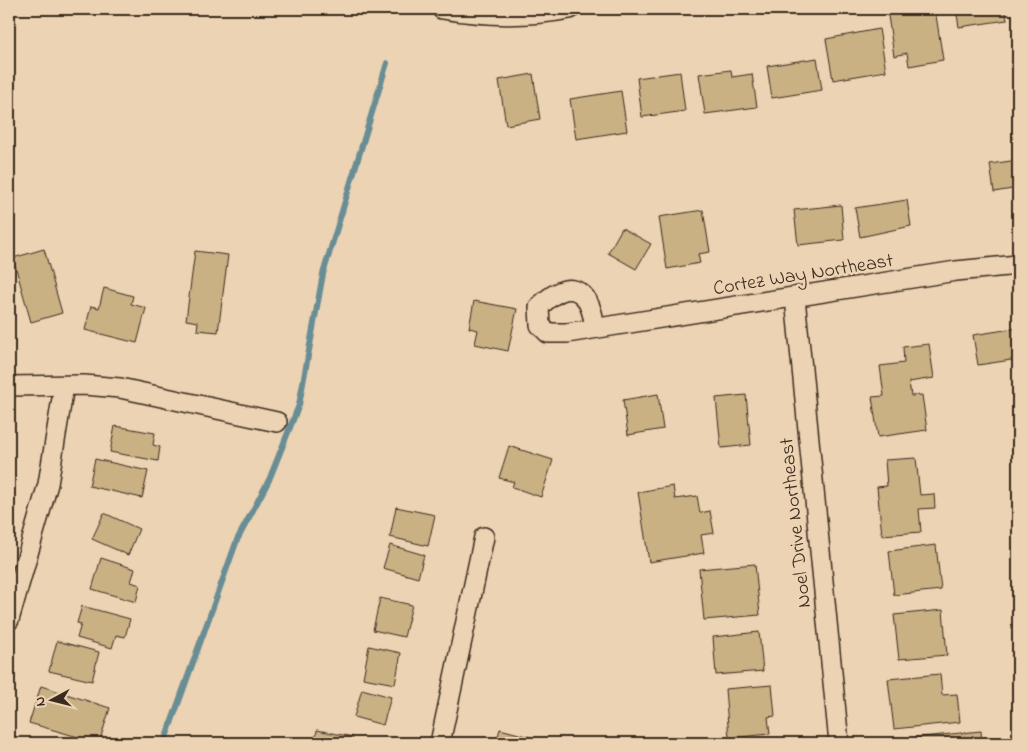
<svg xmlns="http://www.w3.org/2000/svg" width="1027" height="752" viewBox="0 0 1027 752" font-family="'Indie Flower',sans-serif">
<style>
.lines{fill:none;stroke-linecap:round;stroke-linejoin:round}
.stream{stroke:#678d95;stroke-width:6}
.building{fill:#c9b184;stroke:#3b2a1e}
.street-casing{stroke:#3b2a1e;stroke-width:22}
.street{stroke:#ebd3b3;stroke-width:19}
.labels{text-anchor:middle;stroke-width:5;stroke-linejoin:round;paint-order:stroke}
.street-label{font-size:20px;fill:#3b2a1e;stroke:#ebd3b3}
</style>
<rect width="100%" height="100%" fill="#ebd3b3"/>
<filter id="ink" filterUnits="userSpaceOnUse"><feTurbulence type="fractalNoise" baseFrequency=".02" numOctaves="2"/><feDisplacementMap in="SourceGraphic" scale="10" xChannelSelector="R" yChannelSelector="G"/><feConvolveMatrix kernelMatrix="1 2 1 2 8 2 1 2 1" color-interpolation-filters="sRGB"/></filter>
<g filter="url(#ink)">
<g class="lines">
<polyline class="stream" points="164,743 237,540 269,480 299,405 323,274 387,63"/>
</g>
<g class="building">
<polygon points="887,9 935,9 943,60 909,66 907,53 894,56"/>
<polygon points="956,9 1005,9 1007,20 959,27"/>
<polygon points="879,29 886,71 833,80 826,39"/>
<polygon points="817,58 822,90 772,98 767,66"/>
<polygon points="731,70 732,77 752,74 757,107 705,114 699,74"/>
<polygon points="680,72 685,111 642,117 637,78"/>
<polygon points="533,74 540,119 506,125 499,80"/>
<polygon points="621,91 627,131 576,139 570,99"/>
<polygon points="1018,160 1018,188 994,192 990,164"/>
<polygon points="907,200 911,226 860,237 855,208"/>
<polygon points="841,205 844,240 798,245 794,210"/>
<polygon points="703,210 710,252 698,254 700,263 667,269 659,217"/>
<polygon points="622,228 651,244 636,269 608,253"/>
<polygon points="44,249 62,313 31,322 13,258"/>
<polygon points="195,251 228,255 218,332 197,330 198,322 186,320"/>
<polygon points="104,288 133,296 131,304 146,308 137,343 85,330 91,306 99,308"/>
<polygon points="474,301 517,309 508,351 475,344 478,330 469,328"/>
<polygon points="1018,328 1018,359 978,365 973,335"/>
<polygon points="929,344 934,378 909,382 911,396 922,395 927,430 878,437 872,397 884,396 880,366 904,363 903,347"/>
<polygon points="658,394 663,429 628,435 623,400"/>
<polygon points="746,395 751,445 721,448 716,398"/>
<polygon points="115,426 155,433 153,445 160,447 158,461 110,452"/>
<polygon points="509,446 553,460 541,497 512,487 514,482 499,478"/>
<polygon points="916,458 920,495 934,494 935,508 919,509 921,532 882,535 877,487 887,486 885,460"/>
<polygon points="95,459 148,471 142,498 89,486"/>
<polygon points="673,486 675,499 697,496 700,513 710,511 714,533 701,535 704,553 649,562 638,492"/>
<polygon points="396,507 435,515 428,546 390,537"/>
<polygon points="104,513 139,529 128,555 92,539"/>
<polygon points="390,545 424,555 418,578 383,568"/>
<polygon points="936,545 941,590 894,595 889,551"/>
<polygon points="101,558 135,569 131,582 140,585 136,602 92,589"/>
<polygon points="755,564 760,615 704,620 699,569"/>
<polygon points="380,598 412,605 404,637 373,630"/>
<polygon points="82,606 130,619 125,637 116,635 112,648 77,638 81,624 77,623"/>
<polygon points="943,610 947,655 899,659 894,615"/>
<polygon points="759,632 763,671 716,675 713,637"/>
<polygon points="57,641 99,652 92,681 49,671"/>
<polygon points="369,646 401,653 395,684 363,678"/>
<polygon points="940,674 942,695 957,694 960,722 894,729 888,679"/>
<polygon points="772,685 775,716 768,717 770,734 729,738 725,689"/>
<polygon points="41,686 110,708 99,743 29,723"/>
<polygon points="362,689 391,697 383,725 354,717"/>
<polygon points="500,729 534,738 532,743 496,743"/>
<polygon points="317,730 353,737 351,743 315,743"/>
<polygon points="981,731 982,743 912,743 912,738"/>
</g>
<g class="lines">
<defs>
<g id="street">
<path d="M442,9C484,16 528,17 570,9"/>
<polyline points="795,298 839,743"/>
<path d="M595,328C590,287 569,277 539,307L540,325L548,333H567L956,271L1018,265"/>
<polyline points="9,386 84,385 120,388 277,422"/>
<polyline points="9,620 48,484 64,386"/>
<polyline points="440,743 484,537"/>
</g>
</defs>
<use href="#street" class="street-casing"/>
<use href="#street" class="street"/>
</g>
</g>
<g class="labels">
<g class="street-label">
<text transform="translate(803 273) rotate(-9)" y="7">Cortez Way Northeast</text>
<text transform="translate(794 523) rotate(-96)" y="7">Noel Drive Northeast</text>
</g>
</g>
<rect width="1027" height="752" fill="none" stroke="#ebd3b3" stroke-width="30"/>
<rect x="15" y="15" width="997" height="722" fill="none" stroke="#3b2a1e" stroke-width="2" filter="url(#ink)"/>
<g transform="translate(52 700) rotate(263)" stroke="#ebd3b3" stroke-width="4" paint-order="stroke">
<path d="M0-4L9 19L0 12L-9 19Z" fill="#3b2a1e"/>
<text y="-8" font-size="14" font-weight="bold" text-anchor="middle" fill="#3b2a1e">N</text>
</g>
</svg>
